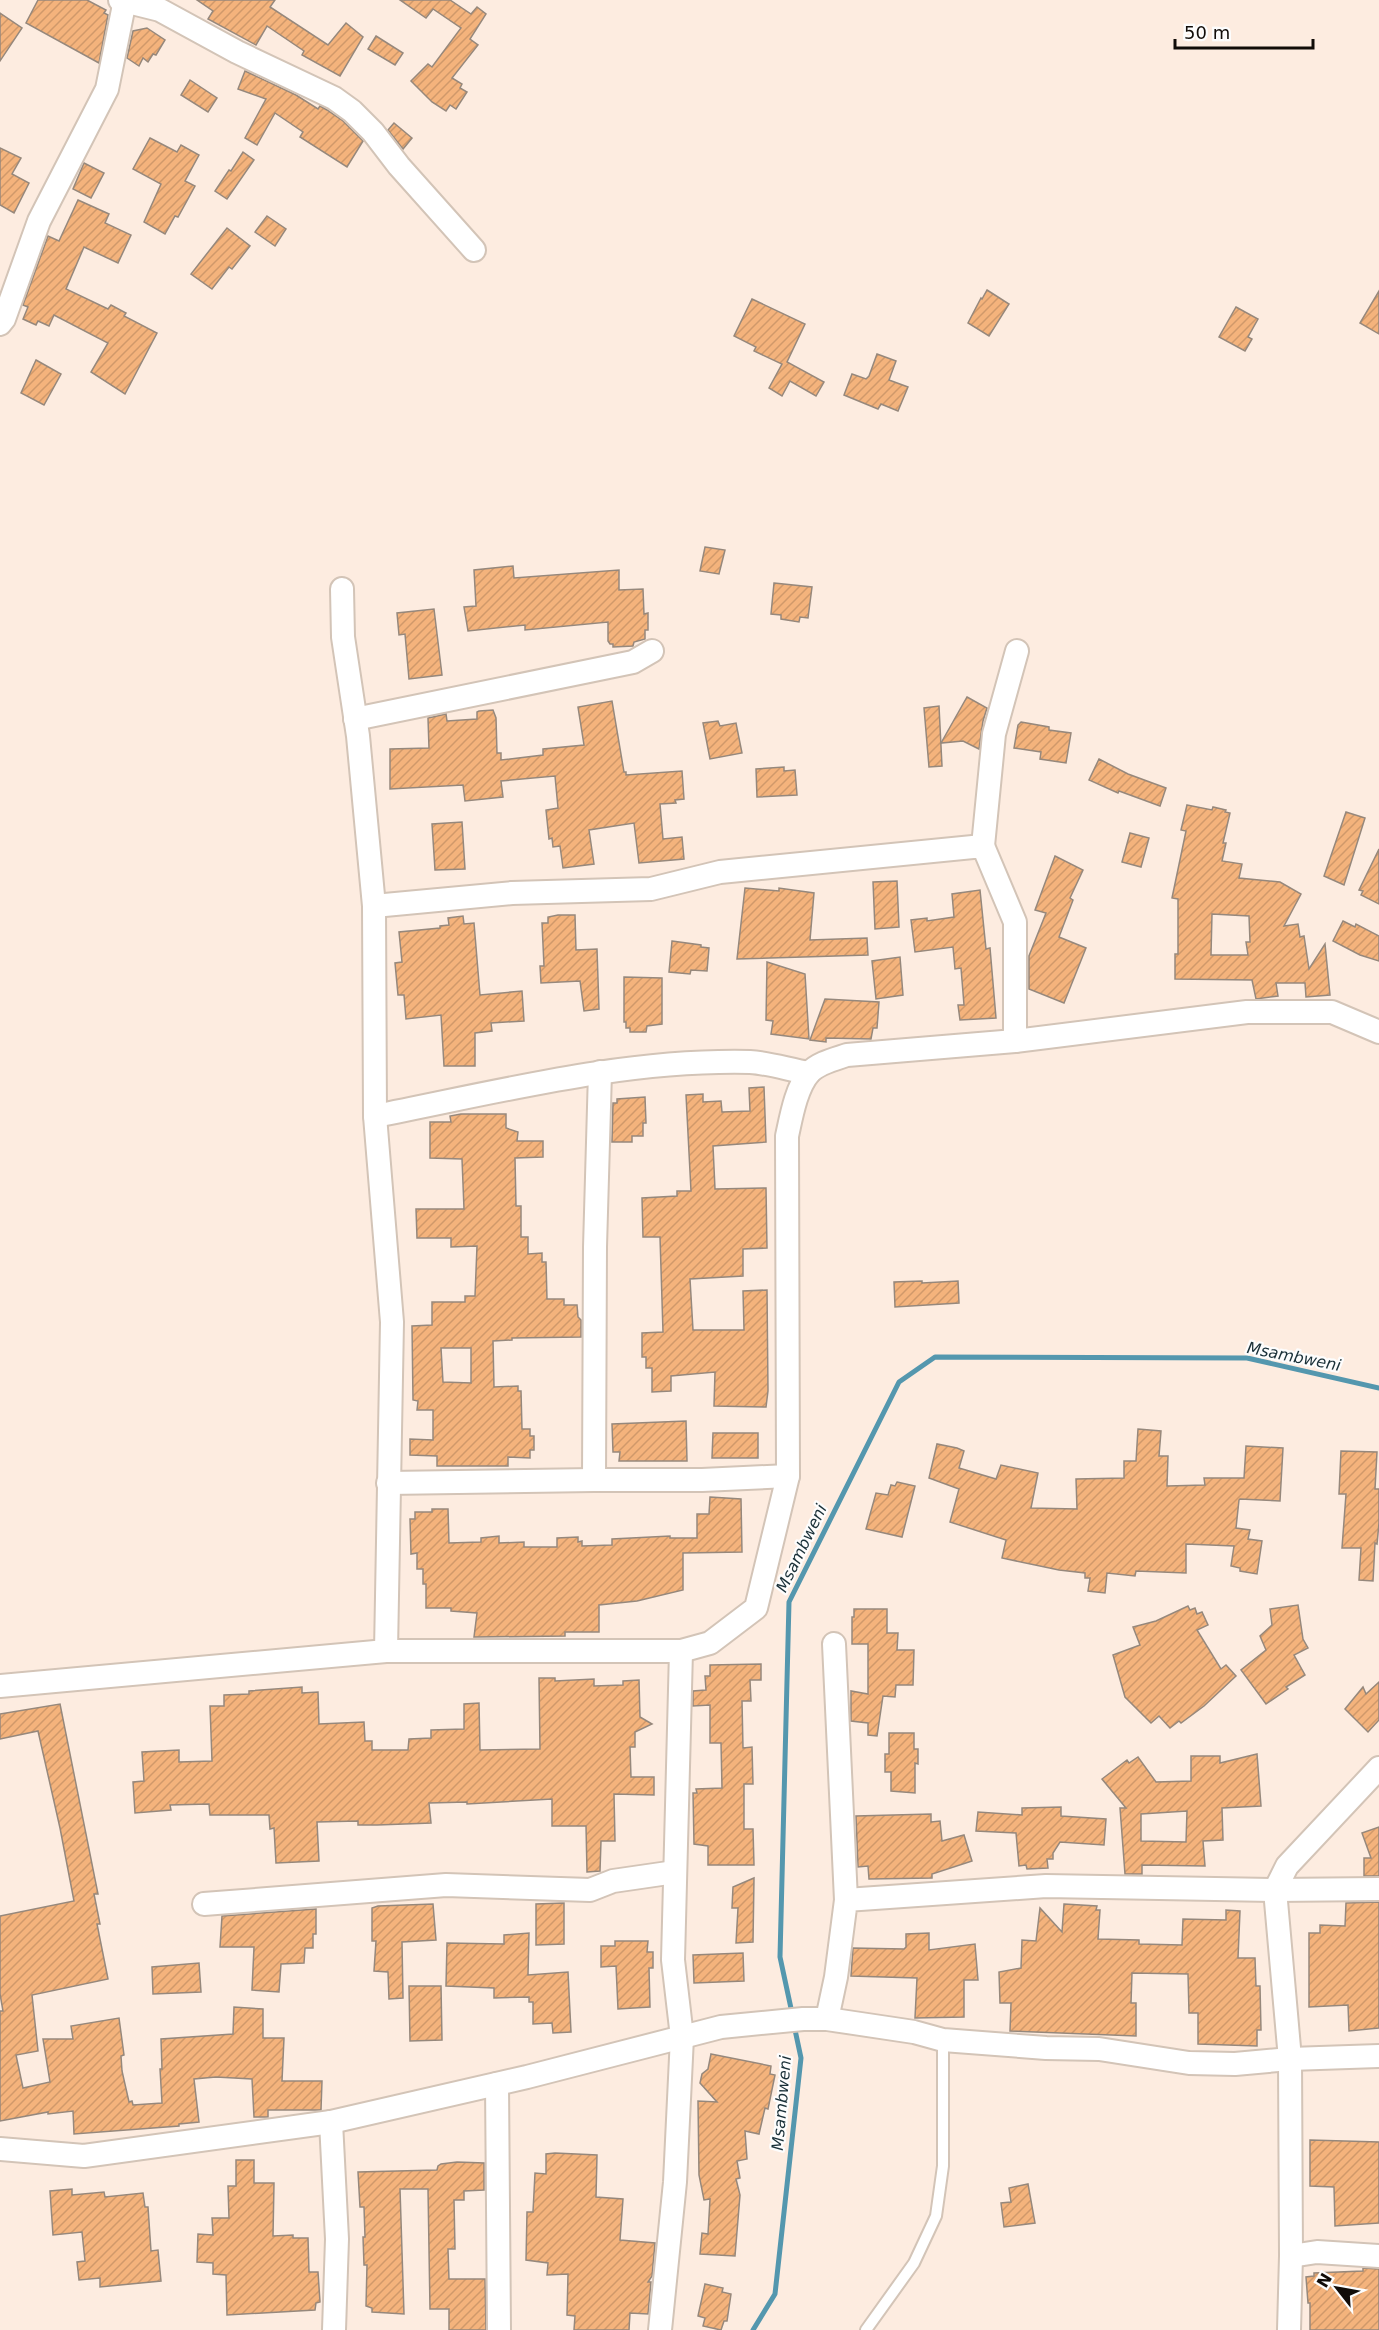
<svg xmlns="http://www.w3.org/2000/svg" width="1379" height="2330" viewBox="0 0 1379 2330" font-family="'DejaVu Sans',sans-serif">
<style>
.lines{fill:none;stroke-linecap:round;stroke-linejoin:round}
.stream{stroke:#5497ae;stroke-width:5}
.building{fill:url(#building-hatch);stroke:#96887c;stroke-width:1.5;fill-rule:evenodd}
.service-casing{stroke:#d3c4b7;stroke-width:14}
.minor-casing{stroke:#d3c4b7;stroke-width:26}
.service{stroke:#fff;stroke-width:10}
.minor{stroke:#fff;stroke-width:22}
.labels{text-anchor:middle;stroke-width:4.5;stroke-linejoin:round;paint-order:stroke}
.water-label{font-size:16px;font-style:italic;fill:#1a3038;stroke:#fdfdfd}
</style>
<defs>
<pattern id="building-hatch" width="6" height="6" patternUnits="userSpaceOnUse" patternTransform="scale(1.5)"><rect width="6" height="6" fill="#f4b37c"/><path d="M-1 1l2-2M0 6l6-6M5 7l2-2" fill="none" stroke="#d0996a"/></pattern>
</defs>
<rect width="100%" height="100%" fill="#fdece0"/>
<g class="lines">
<g class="stream">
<polyline points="792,2013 780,1957 789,1602 899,1382 935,1357 1247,1358 1379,1388"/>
<polyline points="753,2330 775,2294 801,2058 794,2025"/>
</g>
</g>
<g class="building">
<polygon points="38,0 87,0 106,10 104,13 108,15 99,63 26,23"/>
<polygon points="197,0 275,0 270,7 328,45 346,23 363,37 340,76 302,55 304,51 267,26 256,45 208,19 213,11"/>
<polygon points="400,0 450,0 471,14 477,7 486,14 470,39 478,45 452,78 462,84 460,88 467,92 456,109 450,105 446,111 432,102 411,81 428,64 432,67 461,28 433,9 426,18"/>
<polygon points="0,13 22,28 0,61"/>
<polygon points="147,28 165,40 156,55 153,54 148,62 143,58 139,66 127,58 133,31"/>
<polygon points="376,36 403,53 395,65 368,49"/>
<polygon points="245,71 296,95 318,109 320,106 327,110 343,121 363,141 347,167 300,137 303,132 275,113 257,145 245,138 266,99 238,89"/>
<polygon points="190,80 217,98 208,112 181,95"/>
<polygon points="394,123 412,138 403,149 388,130"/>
<polygon points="150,138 177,152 181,145 199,155 185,181 195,186 178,217 175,216 165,234 144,222 161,184 133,169"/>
<polygon points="0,148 21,158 12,174 29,183 14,213 0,205"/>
<polygon points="243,152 254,160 227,199 215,191 229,170 231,171"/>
<polygon points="84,163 104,173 91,198 73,189"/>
<polygon points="78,200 109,214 105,223 131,235 118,263 84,247 66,289 108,309 111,305 126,313 124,316 157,333 125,394 91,372 108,343 54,315 49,326 38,321 36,325 23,319 28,307 23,305 48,236 59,241"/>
<polygon points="267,216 286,229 275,246 255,232"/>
<polygon points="227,228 250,246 232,269 229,267 212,289 191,274"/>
<polygon points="987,290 1009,304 989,336 968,323 981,298 982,299"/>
<polygon points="1379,291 1379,334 1360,323"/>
<polygon points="752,299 805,324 787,362 824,382 816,396 790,381 782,396 769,388 782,364 754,351 756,347 734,336"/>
<polygon points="1236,307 1258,319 1248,337 1252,339 1245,351 1219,337"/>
<polygon points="877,354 896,361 889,380 908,387 898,411 881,404 878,409 844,395 852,374 866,379 869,376"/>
<polygon points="36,360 61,374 44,405 21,393"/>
<polygon points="705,547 725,550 719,574 700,571"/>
<polygon points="513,566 514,578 619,570 619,590 643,589 644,614 648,613 648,630 645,630 645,639 634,642 633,646 613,647 613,644 610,644 608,641 608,622 525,630 525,625 468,631 464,607 476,606 474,570"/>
<polygon points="774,583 812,587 808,618 800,617 799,622 781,619 781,615 771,614"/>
<polygon points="434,609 442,675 409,679 405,634 399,635 397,613"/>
<polygon points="967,697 987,708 983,721 979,749 963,741 941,743"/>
<polygon points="612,701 624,772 626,772 626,775 682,771 684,799 675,800 676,803 660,804 663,839 682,837 684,859 639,863 634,823 589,830 594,864 563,868 560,846 553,847 552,838 549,839 546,810 558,808 555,776 501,781 503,797 465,801 463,785 390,789 390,749 429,748 428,718 446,714 447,721 477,719 477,712 479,711 493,710 496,718 497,753 501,753 501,760 543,755 543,749 584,745 578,707"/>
<polygon points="939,706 942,766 929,767 924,708"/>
<polygon points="718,721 720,726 736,723 742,753 710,759 703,723"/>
<polygon points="1021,722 1049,727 1049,730 1071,733 1066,763 1040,759 1041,752 1014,748 1018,725"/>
<polygon points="1099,759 1128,774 1166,788 1160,806 1119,791 1118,793 1089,780"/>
<polygon points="784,767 784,771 795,770 797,795 757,797 756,769"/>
<path d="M1187,805L1212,810L1213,807L1226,810L1225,812L1230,813L1223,843H1226L1222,861L1242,864L1239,878L1280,882L1301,894L1284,926L1298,924L1300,937L1304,936L1309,969L1325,944L1330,995L1306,997L1305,983H1276L1278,996L1256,999L1252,980L1175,979V954H1178V899L1172,898L1186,831L1181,830ZM1212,914L1249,916L1250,942H1246L1248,955H1211Z"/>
<polygon points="1346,812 1365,818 1344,885 1324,876"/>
<polygon points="462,822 465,869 435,870 432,824"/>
<polygon points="1130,833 1149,838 1141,867 1122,862"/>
<polygon points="1379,849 1379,904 1361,895 1363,891 1359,890"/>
<polygon points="1055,856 1083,870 1070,898 1073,900 1059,937 1086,948 1064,1003 1029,989 1029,956 1046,913 1035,910"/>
<polygon points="897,881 899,927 875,929 873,882"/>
<polygon points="745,888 779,891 779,888 814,893 810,940 867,938 868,955 737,959"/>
<polygon points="980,890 986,949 990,948 996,1018 960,1020 958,1005 964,1005 961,968 955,969 953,947 915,952 911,920 927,918 927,921 954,917 952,894"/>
<polygon points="558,915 575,915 576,950 597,949 599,1009 584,1011 580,981 541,983 540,966 544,966 542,923 548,923 548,917"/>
<polygon points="463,916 464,924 474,923 480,995 522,991 524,1021 491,1023 492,1031 475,1033 475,1066 444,1066 441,1015 406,1019 404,995 398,995 395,963 402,962 399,932 440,928 440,926 449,925 448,918"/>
<polygon points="1343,921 1355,927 1356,924 1379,936 1379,961 1360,955 1333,941"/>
<polygon points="672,941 701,945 701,947 709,948 707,971 691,970 690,974 669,972"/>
<polygon points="900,957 903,995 876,999 872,961"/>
<polygon points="767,962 805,974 809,1039 771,1034 773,1021 766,1020"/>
<polygon points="624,977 662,978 662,1024 647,1026 646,1032 630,1032 630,1028 626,1028 626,1022 624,1022"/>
<polygon points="825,999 879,1002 877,1028 873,1028 871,1039 826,1038 826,1042 810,1040"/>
<polygon points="764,1087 766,1142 713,1146 715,1189 766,1188 767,1248 743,1249 743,1276 690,1279 693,1330 744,1330 743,1291 767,1290 768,1391 766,1407 714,1406 715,1372 671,1376 671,1391 652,1392 652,1368 646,1368 646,1357 642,1357 642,1333 663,1332 660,1237 643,1237 642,1198 677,1196 677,1191 691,1191 686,1095 703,1094 703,1102 721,1101 722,1112 750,1111 749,1088"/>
<polygon points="645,1097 646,1123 643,1123 643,1136 632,1136 632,1142 612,1142 613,1103 617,1103 617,1099"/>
<path d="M461,1114H506V1128L518,1132L517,1141H543V1157L515,1158L516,1206H521V1237H528V1254L542,1253V1262H546L547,1299H564V1305H577L578,1317L581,1320V1337L512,1338V1340L493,1341L494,1387L518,1386V1391H521L522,1429H530V1436H534V1450H530V1458L508,1457V1466H437V1456L410,1455V1439L433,1440V1410H417L418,1401L413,1400L412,1326L432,1325V1302H465V1296H475L477,1246L451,1247V1238H417L416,1209H464L462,1159L430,1158V1122H451L450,1116ZM441,1348H471V1383L443,1382Z"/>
<polygon points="922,1281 922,1283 958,1281 959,1303 895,1307 894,1282"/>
<polygon points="686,1421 687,1461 619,1461 620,1452 613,1452 612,1424"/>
<polygon points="1138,1429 1161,1431 1159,1456 1168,1456 1167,1486 1205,1485 1204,1478 1244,1478 1246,1446 1283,1448 1280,1501 1240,1499 1239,1500 1236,1528 1250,1530 1248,1539 1262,1541 1257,1574 1240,1571 1240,1568 1231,1566 1234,1546 1186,1544 1186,1573 1136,1571 1135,1576 1107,1573 1105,1593 1088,1591 1090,1578 1085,1578 1085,1573 1059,1570 1002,1558 1006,1540 950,1522 959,1489 929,1478 937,1444 957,1448 964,1451 959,1468 996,1479 1001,1465 1038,1473 1031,1508 1077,1509 1076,1479 1124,1478 1124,1461 1136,1461"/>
<polygon points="713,1433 758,1433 758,1458 712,1458"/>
<polygon points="1341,1451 1377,1452 1375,1489 1379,1489 1379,1523 1377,1544 1375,1543 1373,1581 1359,1580 1361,1548 1342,1548 1346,1494 1339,1494"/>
<polygon points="897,1482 915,1486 902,1537 866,1529 876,1493 888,1495 891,1485 895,1486"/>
<polygon points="710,1497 741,1499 742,1552 683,1553 683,1590 637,1601 599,1605 599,1632 565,1632 565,1636 474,1637 477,1613 451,1611 451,1608 426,1608 426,1584 423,1584 423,1569 417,1569 417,1553 411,1554 410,1519 415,1519 415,1512 432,1512 432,1509 448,1509 449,1543 481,1542 481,1538 499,1536 499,1543 524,1542 524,1547 557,1547 557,1538 578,1537 578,1542 582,1541 582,1546 612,1545 612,1539 670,1536 670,1538 697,1538 697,1514 709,1514"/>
<polygon points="1298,1605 1303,1639 1308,1648 1294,1655 1305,1675 1286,1687 1288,1689 1266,1704 1241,1670 1266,1650 1260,1636 1272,1625 1270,1609"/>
<polygon points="1188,1606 1190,1610 1195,1608 1197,1614 1202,1612 1208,1625 1197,1630 1221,1669 1226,1665 1236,1676 1204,1706 1181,1723 1179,1721 1170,1728 1159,1716 1151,1723 1125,1697 1113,1655 1140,1645 1133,1627 1156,1621"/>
<polygon points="854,1609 887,1609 887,1633 898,1633 897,1650 914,1650 913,1685 896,1685 895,1697 883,1696 877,1736 868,1735 868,1723 851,1721 851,1691 868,1694 868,1644 852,1644 852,1617 854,1617"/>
<polygon points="761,1664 761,1680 750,1680 751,1701 742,1701 743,1748 752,1747 753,1784 744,1784 744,1829 753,1829 754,1865 708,1865 708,1846 694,1844 693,1793 697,1793 696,1789 722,1788 721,1743 710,1743 710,1705 693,1706 693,1691 706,1690 705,1676 710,1676 710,1665"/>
<polygon points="539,1678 555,1678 555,1681 594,1679 594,1686 623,1685 623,1681 639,1680 640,1717 652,1724 635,1732 635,1747 630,1747 631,1777 654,1777 654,1795 614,1794 615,1841 601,1841 600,1871 587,1872 586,1826 552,1826 552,1799 467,1804 467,1802 429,1803 431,1823 377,1825 358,1825 358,1821 317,1822 319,1861 276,1863 274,1828 270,1829 269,1815 210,1815 209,1804 170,1805 171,1810 135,1813 133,1782 144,1781 142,1752 179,1750 179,1762 212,1761 210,1706 224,1706 224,1695 249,1694 249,1691 302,1687 302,1693 318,1692 319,1724 364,1722 365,1741 372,1741 372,1750 408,1750 409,1739 431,1738 431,1730 464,1729 464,1704 479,1703 480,1750 540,1749"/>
<polygon points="1379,1682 1379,1720 1368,1732 1345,1709 1363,1687 1366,1694"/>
<polygon points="60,1704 98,1894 94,1894 100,1924 97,1924 108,1979 32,1995 38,2051 16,2055 23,2088 50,2082 43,2039 73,2039 71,2026 119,2018 124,2055 121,2056 122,2071 129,2102 132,2101 133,2105 162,2103 160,2069 162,2069 161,2039 233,2034 234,2007 263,2009 263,2038 284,2038 282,2081 322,2081 321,2110 268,2110 268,2117 254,2117 252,2079 216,2077 194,2079 199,2122 179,2124 179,2126 74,2134 73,2111 48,2114 48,2112 0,2121 0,2011 3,2011 0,1994 0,1916 74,1901 60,1828 38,1731 0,1739 0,1714"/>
<polygon points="889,1733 914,1733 914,1749 918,1749 918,1764 915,1763 915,1793 891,1791 891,1772 885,1772 885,1754 889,1754"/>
<path d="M1257,1754L1261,1806L1222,1808L1223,1840L1203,1841L1205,1866L1142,1865V1874H1125L1120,1808H1126L1102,1779L1127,1760L1129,1763L1138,1757L1156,1782L1191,1781V1756H1220V1763ZM1187,1811L1186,1842L1141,1841V1814Z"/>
<polygon points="1061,1807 1061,1816 1106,1819 1104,1845 1060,1842 1053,1853 1053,1859 1047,1859 1048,1868 1027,1869 1026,1865 1019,1866 1016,1833 976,1831 978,1812 1022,1815 1022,1808"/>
<polygon points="931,1814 931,1822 940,1821 942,1841 964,1835 972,1861 932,1874 932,1878 869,1879 868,1866 858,1867 856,1816"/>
<polygon points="1379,1827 1379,1876 1364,1876 1364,1858 1371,1858 1362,1833"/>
<polygon points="754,1878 753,1942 736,1943 738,1908 732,1908 733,1887"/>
<polygon points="1379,1902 1379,2028 1349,2031 1348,2005 1309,2007 1309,1933 1320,1933 1320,1925 1345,1926 1346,1903"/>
<polygon points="564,1903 564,1944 536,1945 536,1904"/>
<polygon points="433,1904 436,1940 402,1942 403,1998 389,1999 388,1972 374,1971 376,1941 372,1941 372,1908 378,1906"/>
<polygon points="1064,1904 1097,1906 1096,1910 1100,1910 1098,1939 1139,1940 1139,1944 1182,1945 1183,1919 1226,1920 1226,1910 1240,1911 1238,1958 1255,1958 1256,1986 1260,1986 1261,2030 1257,2030 1257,2046 1198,2044 1198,2013 1189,2013 1188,1974 1132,1973 1131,2003 1136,2003 1136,2036 1010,2031 1011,2003 1000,2003 999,1972 1021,1968 1022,1940 1036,1941 1040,1908 1062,1932"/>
<polygon points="316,1909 316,1934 313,1934 313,1948 305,1948 304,1963 281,1964 279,1992 252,1990 254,1947 220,1947 222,1916"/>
<polygon points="529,1933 528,1975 568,1972 571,2032 553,2033 552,2023 533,2024 533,2002 529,2002 529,1997 494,1998 494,1988 446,1986 447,1943 504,1944 504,1935"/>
<polygon points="929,1933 929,1950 975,1944 978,1980 964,1980 964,2017 915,2018 917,1978 851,1976 853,1948 904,1949 906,1947 906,1934"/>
<polygon points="615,1941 648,1941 647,1952 653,1952 653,1968 649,1968 650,2007 618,2009 616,1966 601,1967 601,1946 615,1946"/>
<polygon points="743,1953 744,1981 694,1983 693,1955"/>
<polygon points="199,1963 201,1992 153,1994 152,1967"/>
<polygon points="409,1986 441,1986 442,2040 410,2041"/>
<polygon points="711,2054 771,2066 770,2074 775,2075 768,2109 765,2108 759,2134 745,2131 747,2159 737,2161 740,2178 736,2179 740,2195 735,2256 700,2254 702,2233 708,2234 710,2199 704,2200 699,2175 698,2101 717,2102 700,2083 702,2074 708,2069"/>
<polygon points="1310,2140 1379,2142 1379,2223 1335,2226 1334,2187 1310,2186"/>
<polygon points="555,2153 597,2155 596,2197 623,2199 620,2240 655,2243 652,2276 648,2282 651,2282 648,2314 630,2313 629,2330 574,2330 575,2316 567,2315 568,2274 547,2275 548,2263 526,2260 527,2212 533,2212 535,2173 546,2174 546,2154"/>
<polygon points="236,2160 254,2160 254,2183 274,2183 273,2236 293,2235 293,2238 308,2238 309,2272 318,2272 320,2302 316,2303 315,2310 227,2315 226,2275 213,2274 213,2263 197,2262 198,2234 213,2235 212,2218 229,2218 228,2186 236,2186"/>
<polygon points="457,2162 484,2163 484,2190 464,2191 464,2200 454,2200 455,2249 448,2249 449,2279 485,2279 486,2330 449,2330 449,2309 430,2309 428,2189 400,2189 404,2314 372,2312 372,2308 366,2306 367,2265 364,2265 363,2237 365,2237 364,2207 360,2207 358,2172 437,2170 438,2166 441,2164"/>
<polygon points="1028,2184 1035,2223 1004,2227 1001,2203 1011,2202 1009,2188"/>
<polygon points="72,2189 72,2195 104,2192 105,2197 143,2193 145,2207 148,2207 151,2251 158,2250 161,2281 100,2287 100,2278 79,2280 77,2262 85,2261 82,2232 53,2235 50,2191"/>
<polygon points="1363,2268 1379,2269 1379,2330 1310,2330 1310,2303 1308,2303 1306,2277 1314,2276 1314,2273 1363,2271"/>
<polygon points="705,2284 723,2288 722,2292 731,2294 727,2321 724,2321 721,2330 703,2326 705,2318 698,2316"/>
</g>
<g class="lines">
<defs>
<polyline id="service" points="866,2330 914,2263 936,2216 943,2166 943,2040"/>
<g id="minor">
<polyline points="120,0 160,10 237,52 334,98 352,111 373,132 399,166 474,250"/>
<polyline points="0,324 4,319 39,221 107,89 125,0"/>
<polyline points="342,589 343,637 358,736 374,906 375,1116 392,1322 386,1651"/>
<polyline points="355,719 633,662 652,651"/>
<polyline points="983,846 994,734 1017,651"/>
<polyline points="374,906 512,893 651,889 720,872 983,846 1015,922 1015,1041"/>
<polyline points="600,1072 595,1247 594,1480 702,1480 788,1476"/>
<path d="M375,1116C498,1092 624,1059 750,1062C769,1063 790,1070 809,1073"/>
<polyline points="388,1483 594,1480"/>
<polyline points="834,1644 846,1900"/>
<path d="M0,1686L386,1651H681L710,1643L756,1608L788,1476L787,1136C791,1118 796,1088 809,1073C818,1063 835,1059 847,1055L1015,1041L1247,1012H1332L1379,1032"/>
<polyline points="204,1904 446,1885 590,1890 613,1881 675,1872"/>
<polyline points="827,2019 836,1977 846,1900 1046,1886 1275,1890 1379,1889"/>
<polyline points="497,2084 499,2330"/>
<polyline points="331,2122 337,2239 334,2330"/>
<polyline points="0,2149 84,2156 331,2122 527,2077 721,2027 803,2019 827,2019 914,2032 943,2040 1046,2048 1099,2049 1189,2063 1235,2064 1290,2059 1379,2056"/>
<polyline points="1291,2256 1317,2252 1379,2256"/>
<polyline points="660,2330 675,2182 682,2037 673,1960 681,1651"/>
<polyline points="1289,2330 1291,2256 1290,2059 1275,1890 1287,1866 1379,1768"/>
</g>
</defs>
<use href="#service" class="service-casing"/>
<use href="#minor" class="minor-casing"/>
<use href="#service" class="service"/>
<use href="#minor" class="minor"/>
</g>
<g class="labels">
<g class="water-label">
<text transform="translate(1294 1356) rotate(11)" y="6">Msambweni</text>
<text transform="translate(801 1548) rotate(-64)" y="6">Msambweni</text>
<text transform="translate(781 2103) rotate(-85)" y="6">Msambweni</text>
</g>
</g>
<g transform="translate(1337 2288) rotate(301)" stroke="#fdfdfd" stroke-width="4.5" paint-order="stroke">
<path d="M0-4.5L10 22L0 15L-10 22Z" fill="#110c08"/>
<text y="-9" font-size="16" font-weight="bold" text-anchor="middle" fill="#110c08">N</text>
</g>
<path d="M1175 39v9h138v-9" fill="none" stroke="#110c08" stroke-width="3"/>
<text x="1184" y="39" font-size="18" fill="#110c08" stroke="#fdfdfd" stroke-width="4.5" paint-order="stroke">50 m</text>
</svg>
